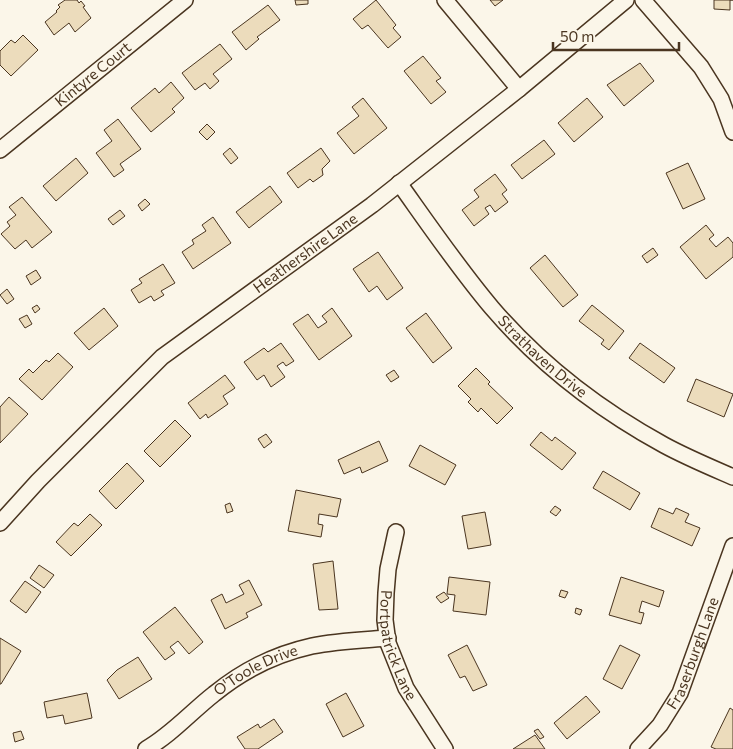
<svg xmlns="http://www.w3.org/2000/svg" width="733" height="749" viewBox="0 0 733 749" font-family="Commissioner,sans-serif">
<style>
.building{fill:#ecdcbc;stroke:#4a3520}
.lines{fill:none;stroke-linecap:round;stroke-linejoin:round}
.minor-casing{stroke:#4a3520;stroke-width:18}
.minor{stroke:#fbf6e9;stroke-width:15}
.labels{text-anchor:middle;stroke-width:4;stroke-linejoin:round;paint-order:stroke}
.street-label{font-size:15px;fill:#4a3520;stroke:#fbf6e9}
</style>
<rect width="100%" height="100%" fill="#fbf6e9"/>
<g class="building">
<polygon points="65,0 77,0 79,3 81,1 85,6 83,7 91,18 75,32 69,23 54,35 45,22 57,12 56,11 60,7 58,5"/>
<polygon points="295,0 308,0 308,4 296,5"/>
<polygon points="376,0 396,25 393,28 401,37 388,48 368,25 362,29 353,19"/>
<polygon points="490,0 503,0 495,6"/>
<polygon points="714,0 733,0 730,0 730,10 714,9"/>
<polygon points="268,5 280,20 257,37 259,39 246,50 232,32"/>
<polygon points="23,35 38,50 11,76 0,65 0,51 11,40 15,43"/>
<polygon points="220,44 232,59 213,74 219,81 210,89 205,83 195,90 182,73"/>
<polygon points="423,56 441,78 436,81 446,92 431,104 404,71"/>
<polygon points="640,63 654,81 624,106 607,85"/>
<polygon points="171,82 184,98 172,109 175,112 151,132 131,108 155,88 159,93"/>
<polygon points="363,98 387,128 354,154 337,133 359,116 352,107"/>
<polygon points="587,98 603,117 574,142 558,123"/>
<polygon points="118,119 141,149 120,164 124,170 114,177 96,153 112,141 104,130"/>
<polygon points="207,124 215,132 207,140 199,132"/>
<polygon points="544,140 555,154 522,179 511,165"/>
<polygon points="230,148 238,158 231,164 223,154"/>
<polygon points="321,148 330,161 322,169 323,175 313,182 310,179 298,188 287,173"/>
<polygon points="76,158 88,173 56,201 43,186"/>
<polygon points="688,163 705,199 683,209 666,173"/>
<polygon points="495,174 507,190 502,194 508,202 495,212 490,205 485,208 489,214 474,226 462,210 479,197 474,190"/>
<polygon points="270,186 282,202 249,228 236,212"/>
<polygon points="22,197 52,232 32,248 26,240 15,249 1,234 10,226 7,222 16,215 9,207"/>
<polygon points="145,199 150,204 142,211 138,205"/>
<polygon points="120,210 125,216 113,225 108,219"/>
<polygon points="213,217 231,243 193,269 182,252 194,244 192,240 206,231 202,225"/>
<polygon points="706,225 714,235 709,239 716,247 728,237 733,243 733,257 706,279 680,247"/>
<polygon points="653,248 658,255 647,263 642,256"/>
<polygon points="378,252 403,288 387,300 377,286 369,292 353,269"/>
<polygon points="545,255 578,295 563,307 530,268"/>
<polygon points="163,264 175,283 161,291 164,295 154,301 151,296 139,303 131,290 142,283 139,279"/>
<polygon points="36,270 41,278 31,285 26,276"/>
<polygon points="7,289 14,299 7,304 0,295"/>
<polygon points="37,305 40,309 35,313 32,308"/>
<polygon points="592,305 624,331 609,350 601,344 604,340 579,321"/>
<polygon points="104,308 118,326 89,350 74,333"/>
<polygon points="332,308 352,336 319,360 293,324 308,314 318,328 327,322 322,316"/>
<polygon points="426,313 452,348 433,363 406,328"/>
<polygon points="27,315 32,324 25,328 19,319"/>
<polygon points="281,343 294,361 286,366 283,362 277,366 285,377 271,387 264,375 257,380 244,362 264,348 268,352"/>
<polygon points="640,343 675,368 664,383 629,358"/>
<polygon points="58,353 73,367 42,400 19,379 29,369 33,373 46,360 49,362"/>
<polygon points="476,368 490,382 488,384 513,408 497,424 481,408 478,412 468,402 471,399 458,386"/>
<polygon points="394,370 399,377 391,382 386,375"/>
<polygon points="225,375 235,388 223,396 228,404 208,418 206,414 200,419 188,403"/>
<polygon points="696,379 733,394 724,417 687,401"/>
<polygon points="9,397 28,414 0,443 0,407"/>
<polygon points="175,420 191,436 160,467 144,451"/>
<polygon points="541,432 552,441 555,437 576,453 562,470 530,445"/>
<polygon points="266,434 272,442 264,448 258,439"/>
<polygon points="379,441 388,461 362,473 360,467 344,474 338,460"/>
<polygon points="420,445 456,465 445,485 409,466"/>
<polygon points="127,463 144,481 116,509 99,491"/>
<polygon points="603,471 640,493 630,510 593,488"/>
<polygon points="296,490 341,499 337,517 319,514 318,524 323,525 321,537 288,531"/>
<polygon points="230,503 233,511 227,513 225,505"/>
<polygon points="555,506 561,510 556,516 550,512"/>
<polygon points="659,508 673,514 676,508 689,514 685,522 700,528 692,546 651,527"/>
<polygon points="485,512 491,545 468,549 462,516"/>
<polygon points="90,514 102,525 71,556 56,542 74,523 78,526"/>
<polygon points="333,561 338,609 319,610 313,564"/>
<polygon points="39,565 54,575 44,588 30,578"/>
<polygon points="449,577 490,582 486,615 453,611 455,595 447,594"/>
<polygon points="621,577 664,591 659,607 642,601 639,612 644,613 641,624 609,615"/>
<polygon points="249,580 262,605 246,613 248,617 225,629 211,600 222,594 226,603 244,594 239,585"/>
<polygon points="25,581 41,592 26,613 10,601"/>
<polygon points="561,590 568,592 565,598 559,596"/>
<polygon points="444,592 449,598 441,603 436,597"/>
<polygon points="175,607 203,642 189,654 178,641 170,647 175,653 165,660 143,632"/>
<polygon points="576,608 582,610 580,615 575,613"/>
<polygon points="0,638 21,651 1,684 0,684"/>
<polygon points="467,645 487,685 473,691 465,676 460,678 448,655"/>
<polygon points="620,645 640,655 622,689 603,679"/>
<polygon points="138,657 152,679 119,699 107,680 117,670"/>
<polygon points="87,693 92,718 65,724 63,715 47,718 44,702"/>
<polygon points="346,693 364,726 343,737 326,704"/>
<polygon points="586,696 600,712 567,739 554,723"/>
<polygon points="730,708 733,710 733,749 716,749 711,747"/>
<polygon points="274,719 283,732 258,749 245,749 237,737 258,724 260,728"/>
<polygon points="538,729 544,737 540,739 534,731"/>
<polygon points="21,731 24,739 15,742 13,733"/>
<polygon points="535,735 545,749 513,749"/>
</g>
<g class="lines">
<defs>
<g id="minor">
<polyline points="445,0 519,89"/>
<polyline points="643,0 701,67 721,99 733,132"/>
<path id="s1" d="M0,150L185,0"/>
<path id="s2" d="M399,183C429,225 459,269 492,308C540,364 600,410 664,445C686,457 710,467 733,477"/>
<path id="s3" d="M0,523L38,481L162,357L372,205L519,89L626,0"/>
<path id="s4" d="M396,532L388,569L386,593L385,620L388,643L406,688L445,749"/>
<path id="s5" d="M146,749C171,735 191,712 214,694C242,671 276,654 312,646C336,641 363,640 388,638"/>
<path id="s6" d="M638,749L660,725L680,693L733,546"/>
</g>
</defs>
<use href="#minor" class="minor-casing"/>
<use href="#minor" class="minor"/>
</g>
<g class="labels">
<g class="street-label">
<text dy="5" stroke="none"><textPath href="#s1" startOffset="120">Kintyre Court</textPath></text>
<text dy="5" stroke="none"><textPath href="#s3" startOffset="409">Heathershire Lane</textPath></text>
<text dy="5" stroke="none"><textPath href="#s2" startOffset="226">Strathaven Drive</textPath></text>
<text dy="5" stroke="none"><textPath href="#s4" startOffset="116">Portpatrick Lane</textPath></text>
<text dy="5" stroke="none"><textPath href="#s6" startOffset="112">Fraserburgh Lane</textPath></text>
<text dy="5" stroke="none"><textPath href="#s5" startOffset="136">O'Toole Drive</textPath></text>
</g>
</g>
<path d="M553 42v8h126v-8" fill="none" stroke="#4a3520" stroke-width="2.5"/>
<text x="560" y="42" font-size="15" fill="#4a3520" stroke="#fbf6e9" stroke-width="4" paint-order="stroke">50 m</text>
</svg>
